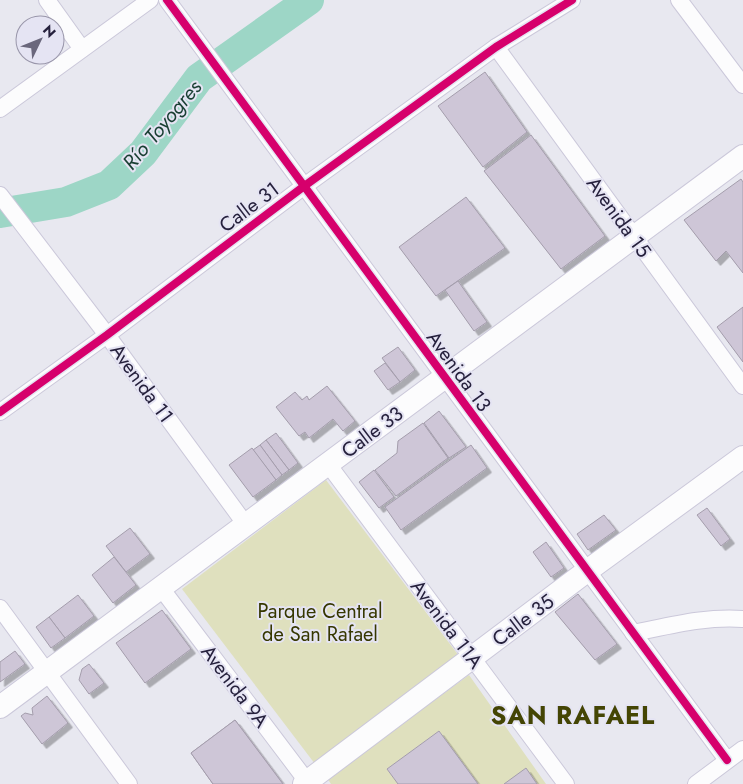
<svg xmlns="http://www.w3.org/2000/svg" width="743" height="784" viewBox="0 0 743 784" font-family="Jost,sans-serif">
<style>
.green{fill:#dfe0be}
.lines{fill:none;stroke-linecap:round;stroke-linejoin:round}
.river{stroke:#9dd6c6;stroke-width:30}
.building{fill:#cec6d7;stroke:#a49dac;filter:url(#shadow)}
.street-casing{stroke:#cbc8da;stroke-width:18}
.secondary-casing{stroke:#cbc8da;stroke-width:24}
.street{stroke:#fcfcfd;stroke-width:16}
.secondary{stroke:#fcfcfd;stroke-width:22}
.cycleway-casing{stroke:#e5e4f3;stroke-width:11}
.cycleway{stroke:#d6006c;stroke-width:8}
.labels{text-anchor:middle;stroke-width:4;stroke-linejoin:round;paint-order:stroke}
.street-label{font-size:20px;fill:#26213d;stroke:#e5e4f3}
.park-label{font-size:20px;fill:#363700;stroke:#e5e4f3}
.water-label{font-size:21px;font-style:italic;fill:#193f33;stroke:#e5e4f3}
.district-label{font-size:25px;font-weight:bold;letter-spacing:1px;fill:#444504;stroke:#e5e4f3}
</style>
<defs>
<filter id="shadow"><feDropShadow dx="4.5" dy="4.5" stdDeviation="0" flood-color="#0004"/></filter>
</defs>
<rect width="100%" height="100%" fill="#e8e8f0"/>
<g class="green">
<polygon points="326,480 459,656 315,764 182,589"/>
<polygon points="469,675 546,784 537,784 526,769 504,784 478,784 439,731 387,769 398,784 331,784 327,778"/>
</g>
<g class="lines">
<polyline class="river" points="0,213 66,202 109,185 143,153 199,78 309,0"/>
</g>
<g class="building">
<polygon points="485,72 527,132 483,167 438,106"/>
<polygon points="531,135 605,236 561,269 484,171"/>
<polygon points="741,179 743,182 743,273 726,251 716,261 684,220"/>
<polygon points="466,197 505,248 436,296 399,247"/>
<polygon points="458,281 487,322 474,331 445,290"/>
<polygon points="743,307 743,362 717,327"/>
<polygon points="398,347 415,370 400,382 382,358"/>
<polygon points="385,363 400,382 388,390 374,371"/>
<polygon points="327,386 355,421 343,431 333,419 309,438 305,432 299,436 276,407 295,392 302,400 307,396 309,400"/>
<polygon points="439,411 466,447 449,458 424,423"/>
<polygon points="423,423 448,458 396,496 375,470 397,453 398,441"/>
<polygon points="276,433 298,463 289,470 266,440"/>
<polygon points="266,440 289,470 282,475 260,445"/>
<polygon points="260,445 282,475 276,480 253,450"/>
<polygon points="471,445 487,468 401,530 385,507"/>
<polygon points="252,448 276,480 253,497 229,465"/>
<polygon points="374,470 394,497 379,508 359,482"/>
<polygon points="707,508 730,539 721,546 697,515"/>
<polygon points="604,515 616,530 588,550 577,534"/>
<polygon points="130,528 150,554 126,572 106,546"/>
<polygon points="546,542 564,568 551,577 533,552"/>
<polygon points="114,557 136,585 113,603 92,575"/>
<polygon points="578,594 617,644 595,660 555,612"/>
<polygon points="78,595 94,616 65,638 49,617"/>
<polygon points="162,610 191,649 145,683 116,643"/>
<polygon points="49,617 65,638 51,648 36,627"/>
<polygon points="15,651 25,664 0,682 0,662"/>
<polygon points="89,664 104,683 89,694 79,680 82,669"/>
<polygon points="47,696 68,723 42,744 21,716 25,713 33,715 32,708"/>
<polygon points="235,720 283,784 213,784 191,753"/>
<polygon points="235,720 283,784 213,784 191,753"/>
<polygon points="439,731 478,784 398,784 387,769"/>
<polygon points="526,768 537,784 504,784"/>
</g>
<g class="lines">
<defs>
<g id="street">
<polyline points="47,0 82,49"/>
<polyline points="167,0 727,760"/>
<polyline points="679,0 743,85"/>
<polyline points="496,47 743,386"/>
<polyline points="0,109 150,0"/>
<polyline points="0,195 107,335 246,525"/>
<polyline points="0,412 107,335 303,187 496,47 572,0"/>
<polyline points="328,464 566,784"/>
<polyline points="161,588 309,784"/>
<polyline points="0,608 129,784"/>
<path d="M633,633C669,626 706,616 743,619"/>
<polyline points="696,784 743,749"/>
</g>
<g id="secondary">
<polyline points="0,707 743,156"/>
<polyline points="304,784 587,571 743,457"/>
</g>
</defs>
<use href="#street" class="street-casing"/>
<use href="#secondary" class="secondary-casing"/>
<use href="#street" class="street"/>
<use href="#secondary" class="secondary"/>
<defs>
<g id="cycleway">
<polyline points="167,0 727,760"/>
<polyline points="0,412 107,335 303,187 496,47 572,0"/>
</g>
</defs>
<use href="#cycleway" class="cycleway-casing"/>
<use href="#cycleway" class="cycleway"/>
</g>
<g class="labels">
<g class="street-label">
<text transform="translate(249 207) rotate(-37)" y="7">Calle 31</text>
<text transform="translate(619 217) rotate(54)" y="7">Avenida 15</text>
<text transform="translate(459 371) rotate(54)" y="7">Avenida 13</text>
<text transform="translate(142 383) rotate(54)" y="7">Avenida 11</text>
<text transform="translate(372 432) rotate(-37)" y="7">Calle 33</text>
<text transform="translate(523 620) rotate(-37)" y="7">Calle 35</text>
<text transform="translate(447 624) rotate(53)" y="7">Avenida 11A</text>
<text transform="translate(235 686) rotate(53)" y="7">Avenida 9A</text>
</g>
<g class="park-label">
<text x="320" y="618">Parque Central<tspan x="320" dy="23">de San Rafael</tspan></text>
</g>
<g class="water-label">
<text transform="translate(162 125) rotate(-50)" y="7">Río Toyogres</text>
</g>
<g class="district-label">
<text x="573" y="724">SAN RAFAEL</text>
</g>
</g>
<g transform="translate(40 40) rotate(47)"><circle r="24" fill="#e5e4f3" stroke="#9996aa"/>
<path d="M0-4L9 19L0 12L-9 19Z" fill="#6a677c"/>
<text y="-8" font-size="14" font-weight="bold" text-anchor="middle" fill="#26213d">N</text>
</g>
</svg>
